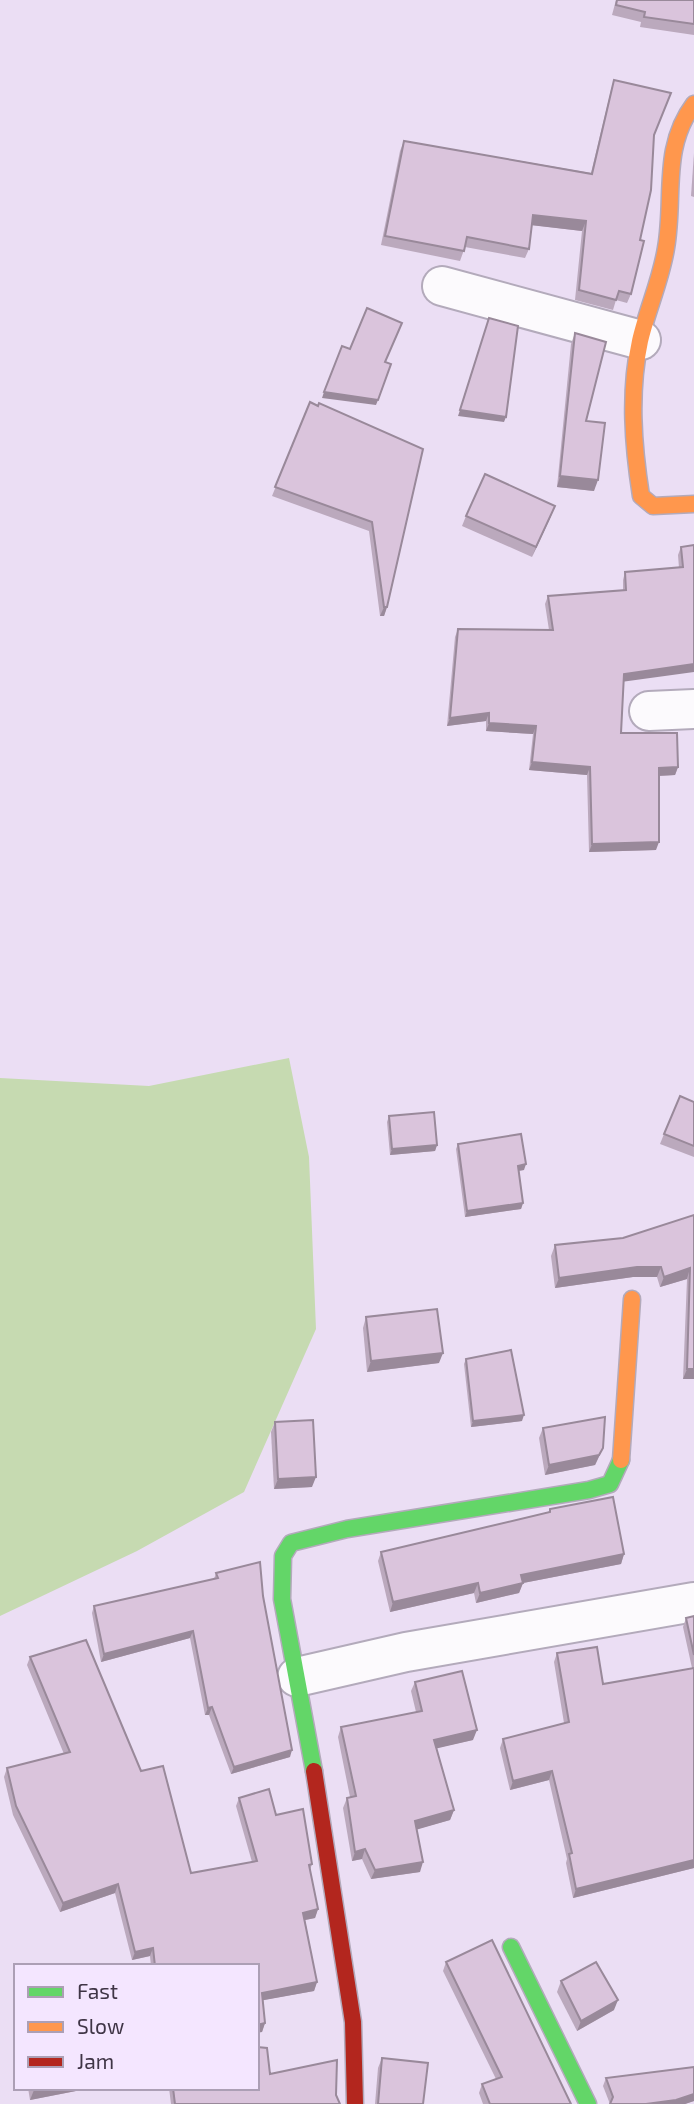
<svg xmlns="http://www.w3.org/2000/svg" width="694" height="2104" viewBox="0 0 694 2104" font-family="'Exo 2',sans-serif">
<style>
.green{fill:#c6dab1}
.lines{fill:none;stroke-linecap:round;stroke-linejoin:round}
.street-casing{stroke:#b3aabb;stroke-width:42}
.fast-casing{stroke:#b3aabb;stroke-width:19}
.slow-casing{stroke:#b3aabb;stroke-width:19}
.jam-casing{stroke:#b3aabb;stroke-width:19}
.street{stroke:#fcfafd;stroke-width:38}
.fast{stroke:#63d668;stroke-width:16}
.slow{stroke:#ff974d;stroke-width:16}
.jam{stroke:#b3261e;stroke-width:16}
.wall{fill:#bba9bd}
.shaded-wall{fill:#99899a}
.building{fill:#dac4dc;stroke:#99899a;stroke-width:2}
</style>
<rect width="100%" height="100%" fill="#ebdef4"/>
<polygon class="green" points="289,1058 309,1157 316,1329 244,1492 137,1551 0,1616 0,1078 149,1086"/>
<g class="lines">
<defs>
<g id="street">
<polyline points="442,286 641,340"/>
<polyline points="649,711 694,709"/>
<polyline points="297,1677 406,1652 694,1602"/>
</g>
<g id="fast">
<polyline points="314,1771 282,1599 283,1556 291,1543 347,1529 589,1490 610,1484 621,1460"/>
<polyline points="511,1947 588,2104"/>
</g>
<g id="slow">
<path d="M694,104C661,148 675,197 666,248C661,280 647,310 640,341C629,392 633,445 641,496L653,506L694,504"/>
<polyline points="621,1460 632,1299"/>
</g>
<polyline id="jam" points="314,1771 353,2022 355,2104"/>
</defs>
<use href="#street" class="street-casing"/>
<use href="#fast" class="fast-casing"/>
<use href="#slow" class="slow-casing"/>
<use href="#jam" class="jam-casing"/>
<use href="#street" class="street"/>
<use href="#fast" class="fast"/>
<use href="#slow" class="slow"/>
<use href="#jam" class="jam"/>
</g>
<g class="wall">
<polygon points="616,0 694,0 694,35 640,27 641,22 612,15"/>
<polygon points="614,80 654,136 640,240 631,294 627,303 616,300 613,310 575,300 582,231 532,225 529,249 525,258 465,247 460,261 381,245 400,151 404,141 591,173 611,90"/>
<polygon points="694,153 694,197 691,196"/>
<polygon points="575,333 586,421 594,491 557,487 571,344"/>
<polygon points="310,402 423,449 387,607 384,616 380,616 369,531 272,496"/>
<polygon points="466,516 551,516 532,557 462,526"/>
<polygon points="694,545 624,681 621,733 678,767 675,775 659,776 656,850 589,852 587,775 529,770 533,734 486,731 486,721 447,726 455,637 458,629 549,630 545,604 548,596 623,590 623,580 625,572 679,568 678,555 681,547"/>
<polygon points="694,1102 694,1157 660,1144 664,1134"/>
<polygon points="389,1116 437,1145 435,1151 390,1155 387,1122"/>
<polygon points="458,1144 524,1170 519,1171 523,1203 521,1209 465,1217 456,1149"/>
<polygon points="694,1215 694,1379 683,1379 687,1279 660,1287 657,1277 633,1277 555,1288 551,1256 555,1245 623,1238"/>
<polygon points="366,1317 439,1363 367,1372 363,1328"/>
<polygon points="466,1359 522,1421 471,1427 464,1364"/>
<polygon points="275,1422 312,1487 274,1489 271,1432"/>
<polygon points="543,1428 603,1448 595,1465 545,1475 539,1438"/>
<polygon points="550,1509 624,1554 621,1564 523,1583 519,1593 476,1603 474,1593 390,1612 378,1561 381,1552 548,1513"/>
<polygon points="216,1573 263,1596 290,1757 231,1774 209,1715 205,1715 190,1638 101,1662 92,1613 94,1606 214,1579"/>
<polygon points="694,1616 694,1868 573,1898 566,1863 567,1859 549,1780 510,1790 500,1748 503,1739 564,1723 554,1662 557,1653 603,1684 692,1668 683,1627 686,1618"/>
<polygon points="30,1657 141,1771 191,1873 252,1862 236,1806 239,1798 276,1815 312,1864 310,1870 318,1909 315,1918 305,1920 317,1982 314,1991 263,2000 265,2023 262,2032 257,1966 151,1966 150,1956 132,1960 115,1893 60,1912 13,1815 4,1777 7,1768 64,1754 27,1665"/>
<polygon points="415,1682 473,1740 436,1748 454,1810 450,1820 417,1829 420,1872 371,1879 362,1859 352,1861 343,1808 347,1798 350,1797 338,1737 341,1727 416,1712 411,1691"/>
<polygon points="446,1962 571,2104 483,2104 479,2093 482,2084 496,2079 443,1971"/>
<polygon points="561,1981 614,2010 577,2031 557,1992"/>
<polygon points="382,2058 423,2104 375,2104 378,2068"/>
<polygon points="694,2067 694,2101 685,2104 610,2104 603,2086 606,2078"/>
<polygon points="270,2074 336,2095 340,2104 171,2104 169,2088 257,2088"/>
<polygon points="28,2088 82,2088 81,2090 30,2100"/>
</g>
<g class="shaded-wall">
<polygon points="533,215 586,221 582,231 530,225"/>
<polygon points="324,392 378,400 376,405 322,398"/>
<polygon points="460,410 506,417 504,422 458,416"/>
<polygon points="560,476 598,480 594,491 557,487"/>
<polygon points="555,506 551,516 532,557 536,547"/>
<polygon points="384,607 387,607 384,616 380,616"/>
<polygon points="694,664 694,672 621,682 624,674"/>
<polygon points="489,713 486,721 447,726 450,718"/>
<polygon points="489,723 536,726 533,734 486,731"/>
<polygon points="532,762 590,767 587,775 529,770"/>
<polygon points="678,767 675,775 656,776 659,768"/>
<polygon points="659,842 656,850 589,852 592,844"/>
<polygon points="437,1145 435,1151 390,1155 392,1149"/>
<polygon points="526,1164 524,1170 516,1171 518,1166"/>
<polygon points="523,1203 521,1209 465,1217 467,1211"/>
<polygon points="637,1267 661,1267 657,1277 633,1277 555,1288 559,1278"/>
<polygon points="690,1268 687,1279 660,1287 664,1277"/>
<polygon points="443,1353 439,1363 367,1372 371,1361"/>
<polygon points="687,1369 694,1369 694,1379 683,1379"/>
<polygon points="524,1415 522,1421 471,1427 473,1421"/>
<polygon points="603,1448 595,1465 545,1475 549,1465"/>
<polygon points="316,1477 312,1487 274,1489 278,1479"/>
<polygon points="624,1554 621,1564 523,1583 519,1593 476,1603 480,1593 521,1575"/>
<polygon points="478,1583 474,1593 390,1612 393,1602"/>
<polygon points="193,1631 190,1638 101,1662 104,1654"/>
<polygon points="212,1707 209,1715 205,1715 208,1708"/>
<polygon points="477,1730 473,1740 430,1750 434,1740"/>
<polygon points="292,1750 290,1757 231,1774 234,1767"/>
<polygon points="552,1771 549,1780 510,1790 513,1781"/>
<polygon points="454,1810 450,1820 412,1831 415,1821"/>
<polygon points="365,1849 362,1859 352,1861 355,1852"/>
<polygon points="694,1860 694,1868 573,1898 576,1889"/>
<polygon points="423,1862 420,1872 371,1879 375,1870"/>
<polygon points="118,1884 115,1893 60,1912 63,1903"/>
<polygon points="318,1909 315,1918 300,1921 303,1913"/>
<polygon points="153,1948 150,1956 132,1960 135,1952"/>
<polygon points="317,1982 314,1991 259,2001 262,1993"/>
<polygon points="618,2000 614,2010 577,2031 581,2021"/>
<polygon points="265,2023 262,2032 257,2033 257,2025"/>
<polygon points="40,2088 82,2088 81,2090 30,2100 34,2090"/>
<polygon points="694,2094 694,2101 685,2104 646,2104"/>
</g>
<g class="building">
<polygon points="617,0 694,0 694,24 644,17 645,12 616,5"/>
<polygon points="614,80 671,93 654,135 651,190 640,240 644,241 631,294 619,291 616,300 579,290 586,221 533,215 529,249 467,237 464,251 385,236 404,141 592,174"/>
<polygon points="367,308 402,323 385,362 391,364 378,400 324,392 342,346 350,349"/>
<polygon points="489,318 518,326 506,417 460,410"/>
<polygon points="575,333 606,342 586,421 605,423 598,480 560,476"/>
<polygon points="310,402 318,406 319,403 423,449 387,607 384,607 372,522 275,487"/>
<polygon points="485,474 555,506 536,547 466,516"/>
<polygon points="694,545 694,664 624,674 621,733 677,733 678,767 659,768 659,842 592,844 590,767 532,762 536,726 489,723 489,713 450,718 458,629 553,630 548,596 626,590 625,572 683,567 681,547"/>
<polygon points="680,1096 694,1102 694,1146 664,1134"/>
<polygon points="434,1112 437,1145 392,1149 389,1116"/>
<polygon points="521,1134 526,1164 518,1166 523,1203 467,1211 458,1144"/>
<polygon points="694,1215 694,1369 687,1369 690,1268 664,1277 661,1267 637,1267 559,1278 555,1245 623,1238"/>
<polygon points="437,1309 443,1353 371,1361 366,1317"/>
<polygon points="511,1350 524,1415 473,1421 466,1359"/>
<polygon points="605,1417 603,1448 599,1455 549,1465 543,1428"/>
<polygon points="313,1420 316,1477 278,1479 275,1422"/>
<polygon points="613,1497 624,1554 521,1575 523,1583 480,1593 478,1583 393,1602 381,1552 550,1512 550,1509"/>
<polygon points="260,1562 263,1596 292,1750 234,1767 212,1707 208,1708 193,1631 104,1654 94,1606 218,1578 216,1573"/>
<polygon points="694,1616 694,1655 686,1618"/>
<polygon points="86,1640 141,1771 163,1766 191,1873 257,1861 239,1798 269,1789 276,1815 303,1809 312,1864 309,1865 318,1909 303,1913 317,1982 262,1993 265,2023 257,2025 257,1966 155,1966 153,1948 135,1952 118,1884 63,1903 16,1806 7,1768 70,1752 30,1657"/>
<polygon points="597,1647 603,1684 694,1668 694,1860 576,1889 569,1854 572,1853 552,1771 513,1781 503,1739 569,1722 557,1653"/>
<polygon points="462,1671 477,1730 434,1740 454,1810 415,1821 423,1862 375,1870 365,1849 355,1852 347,1798 356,1796 341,1727 422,1711 415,1682"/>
<polygon points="492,1940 571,2104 490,2104 482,2084 502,2077 446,1962"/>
<polygon points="596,1962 618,2000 581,2021 561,1981"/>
<polygon points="257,2047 267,2048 270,2074 337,2060 336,2095 340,2104 175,2104 173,2088 257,2088"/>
<polygon points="382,2058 428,2063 423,2104 378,2104"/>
<polygon points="694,2067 694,2094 676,2100 646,2104 610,2104 613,2097 606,2078"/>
</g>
<rect x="14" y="1964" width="245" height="126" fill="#f4e6ff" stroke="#ac9fb5" stroke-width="2"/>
<rect x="28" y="1987" width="35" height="10" fill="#63d668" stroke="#ac9fb5" stroke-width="2"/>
<text x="77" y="1999" font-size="21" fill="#3f3546">Fast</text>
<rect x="28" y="2022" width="35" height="10" fill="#ff974d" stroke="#ac9fb5" stroke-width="2"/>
<text x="77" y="2034" font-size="21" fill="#3f3546">Slow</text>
<rect x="28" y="2057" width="35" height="10" fill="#b3261e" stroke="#ac9fb5" stroke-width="2"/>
<text x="77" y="2069" font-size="21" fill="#3f3546">Jam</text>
</svg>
